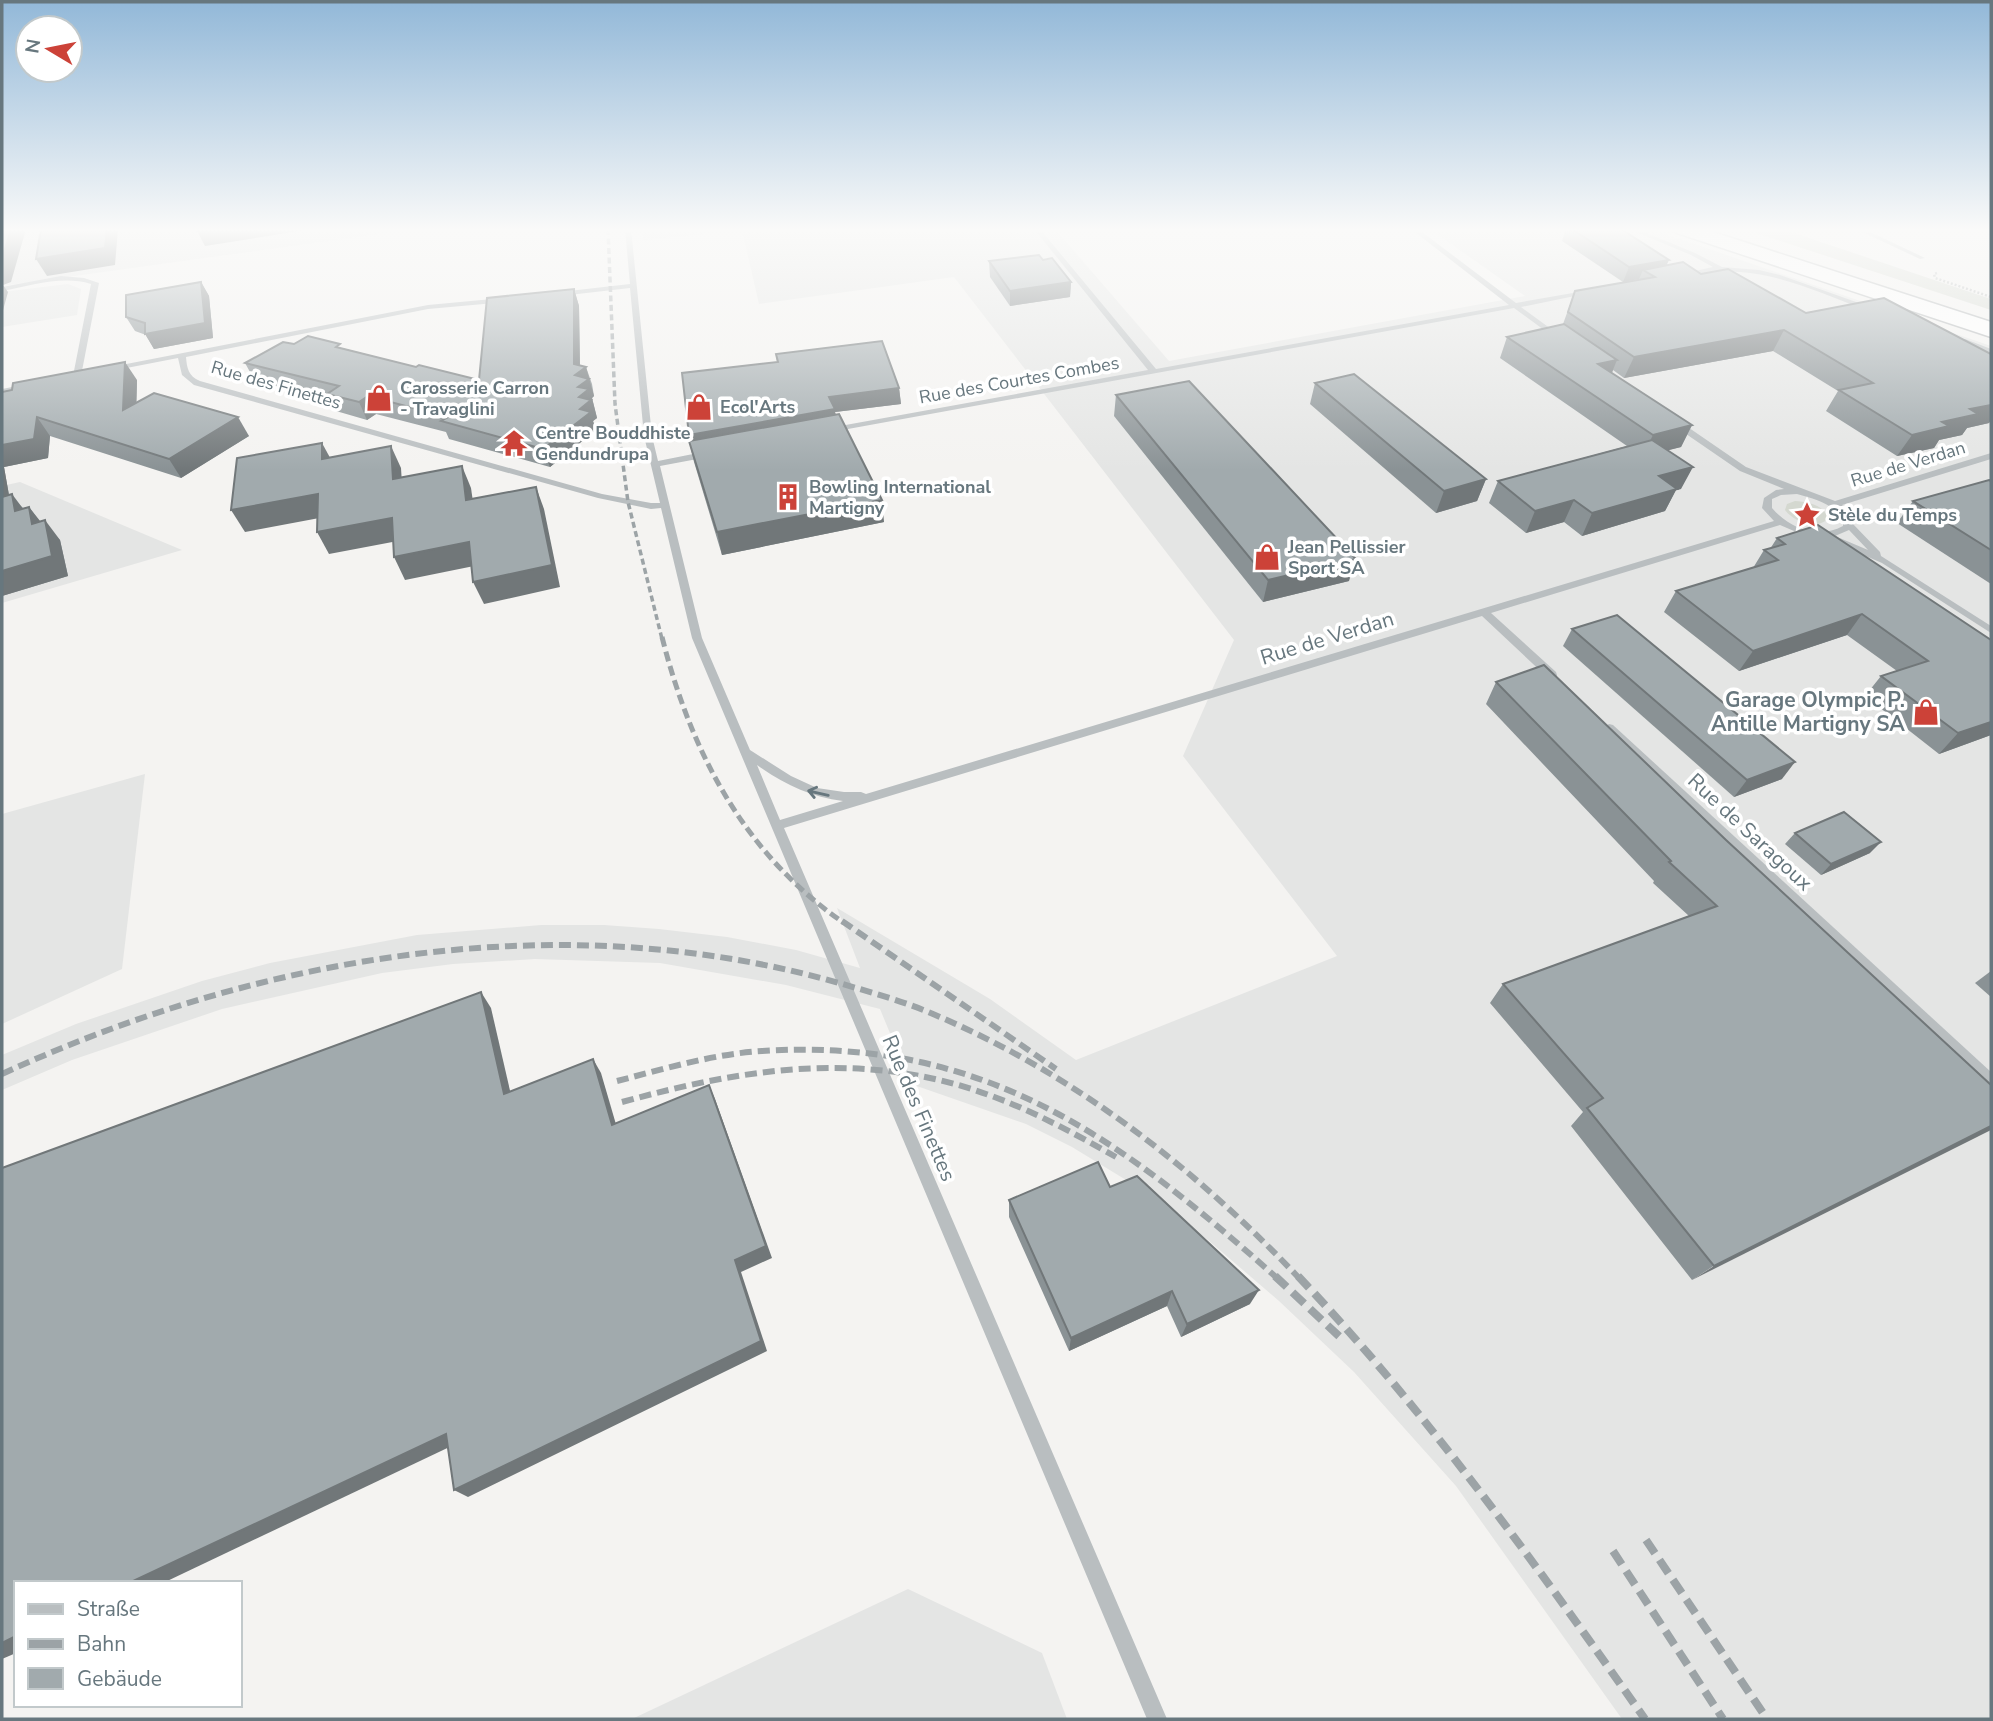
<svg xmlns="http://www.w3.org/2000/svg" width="1993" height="1721" viewBox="0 0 1993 1721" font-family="'Nunito Sans',sans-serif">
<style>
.built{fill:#e4e5e4}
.green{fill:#d4d8d0}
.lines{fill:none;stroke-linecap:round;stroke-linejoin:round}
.highway-casing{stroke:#afb3b5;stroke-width:3}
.path{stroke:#b3b7b8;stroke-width:2.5;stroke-dasharray:2 2;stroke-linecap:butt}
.minor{fill:#b9bec0;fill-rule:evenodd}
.highway{fill:#fff;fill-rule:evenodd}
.rail-far3{stroke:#9ca3a6;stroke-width:3.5;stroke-dasharray:6 3.5;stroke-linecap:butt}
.rail-far2{stroke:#9ca3a6;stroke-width:5;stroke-dasharray:10 5;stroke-linecap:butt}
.rail-far1{stroke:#9ca3a6;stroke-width:6;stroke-dasharray:12 6;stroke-linecap:butt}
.rail{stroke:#9ca3a6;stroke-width:8;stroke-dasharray:16 8;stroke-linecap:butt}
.wall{fill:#8a9295}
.shaded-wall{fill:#717779}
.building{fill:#a1aaad;stroke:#717779;stroke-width:2}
.oneway{stroke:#67777e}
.labels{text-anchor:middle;stroke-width:7;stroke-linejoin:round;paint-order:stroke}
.far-street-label{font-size:18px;fill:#67777e;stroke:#fff}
.far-poi-label{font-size:18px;font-weight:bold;fill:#67777e;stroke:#fff;text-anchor:start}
.street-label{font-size:21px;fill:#67777e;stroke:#fff}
.poi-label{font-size:21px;font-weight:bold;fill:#67777e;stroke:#fff;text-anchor:end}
</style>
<rect width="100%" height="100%" fill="#f4f3f1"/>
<g class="built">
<polygon points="2,229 415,229 2,286"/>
<polygon points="641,229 1055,229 1169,361 1525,296 1430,229 1651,229 1991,346 1991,1719 1622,1719 1456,1486 1354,1372 1279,1301 1208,1240 1131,1183 1072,1147 1026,1124 911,1084 880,1009 786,985 660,963 535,959 453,964 382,973 222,1009 72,1060 2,1090 2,1055 76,1024 202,981 270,963 417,935 541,925 604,925 659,929 727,937 796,950 860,968 837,908 990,999 1076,1060 1337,956 1183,756 1234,640 954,277 759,304 742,230 644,240"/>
<polygon points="68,284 81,289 77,315 2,327 2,292"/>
<polygon points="20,482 182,550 2,603 2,486"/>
<polygon points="145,774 122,969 2,1024 2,814"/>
<polygon points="908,1589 1042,1653 1067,1719 632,1719"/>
</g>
<g class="green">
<polygon points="1744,229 1782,229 1991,299 1991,310"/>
<path d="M1795,501C1808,502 1825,505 1828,519C1816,530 1794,522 1785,510L1787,504Z"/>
</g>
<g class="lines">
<defs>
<polygon id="highway" points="1674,229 1704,229 1991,322 1991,337 1677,233"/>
</defs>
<use href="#highway" class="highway-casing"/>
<polyline class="path" points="1937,273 1934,274 1935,278 1991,297"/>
<g class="minor">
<path d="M625,229H631L652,436L658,461L708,451L712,454L708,457L660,466L702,638L750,750L791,776L817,788L844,792H861L866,794L1774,521L1762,508L1764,498L1776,490L1784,489L1740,471L1673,425V421H1679L1746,467L1835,501L1991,453V459L1842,505L1853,518L1852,523L1880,552L1881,556L1991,626V633L1882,563L1824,538L1801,534L1780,525L1491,613L1556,672L1557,675L1556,678H1548L1482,616L784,828L1167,1719H1147L692,638L661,508L651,509L598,498L194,385L182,375L178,358L111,371L107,369L111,367L428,305L503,298L507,300L506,302L428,309L186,357C187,368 188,376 200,381L602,494L651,503H660L644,436L630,288L560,296L556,294L560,292L630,284ZM1797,494C1815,499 1831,503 1843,518V526C1818,540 1789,528 1772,508V499L1781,495ZM1849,530L1868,550L1835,536ZM757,765C784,784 810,797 843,801L780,820Z"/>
<polygon points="1034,229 1040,229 1156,369 1509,305 1411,229 1418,229 1516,303 1590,290 1594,292 1521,307 1562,337 1563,339 1559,341 1514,308 826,433 826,429 829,428 1148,370"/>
<path d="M1629,229H1637L1695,253L1722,267L1759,270L1780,275L1873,308L1866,310C1826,295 1784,275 1740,272C1719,270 1700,277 1681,276V274L1713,267L1691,255Z"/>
<polygon points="1856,229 1864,229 1925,258 1920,259"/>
<path d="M61,276L84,278L99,283L81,376L77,378L73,376L91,284C62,275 31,286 2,291V287Z"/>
<polygon points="1959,339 1965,339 1991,349 1991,354 1959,343"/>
<polygon points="28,384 31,384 31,388 2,393 2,389"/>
<polygon points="1609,724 1613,725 1991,1072 1991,1087 1986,1086 1605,731 1603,728"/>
</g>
<use href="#highway" class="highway"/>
<polyline class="rail-far3" points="608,229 615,404 628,502 662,639"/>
<path class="rail-far2" d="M662,637C691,752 744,854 844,923"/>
<g class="rail-far1">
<polyline points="842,921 1056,1069"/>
<path d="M2,1074C261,955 562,904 839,983C870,992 903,1001 933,1014C1073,1073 1195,1168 1299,1278"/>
<path d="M617,1081C664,1069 713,1054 762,1051C984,1037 1119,1137 1277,1278"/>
<path d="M622,1102C749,1067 870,1049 997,1098C1039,1114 1077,1135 1116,1157"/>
</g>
<g class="rail">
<polyline points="1275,1276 1342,1339"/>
<path d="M1298,1276C1427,1412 1537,1566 1645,1719"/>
<polyline points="1646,1540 1767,1719"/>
<polyline points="1613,1551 1723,1719"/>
</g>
</g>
<g class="wall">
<polygon points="1566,229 1621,229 1666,265 1701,274 1806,313 1991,354 1991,420 1989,423 1967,428 1962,435 1939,440 1934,448 1897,456 1826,411 1838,391 1773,351 1624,378 1613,370 1612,373 1692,425 1681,447 1668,450 1681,489 1676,490 1665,511 1582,536 1564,522 1526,533 1489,503 1498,481 1627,446 1500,358 1507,337 1563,324 1575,291 1638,280 1639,279 1623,282 1562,241"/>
<polygon points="1043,260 1071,282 1070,297 1010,306 990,277 989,261"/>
<polygon points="201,282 209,296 213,338 154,349 146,335 135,331 126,317"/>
<polygon points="574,289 579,306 580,365 586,367 592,384 594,396 592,398 597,418 593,421 596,430 550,467 449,439 446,432 376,414 367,420 336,411 330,399 255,381 245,363 294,344 342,348 416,367 479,380"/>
<polygon points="776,354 899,388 901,404 835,412 884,522 722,555 694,462 689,441 690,440 689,435 777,362"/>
<polygon points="137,380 136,402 249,436 181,478 50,436 48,458 4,467 9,495 23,508 29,507 40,522 60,540 68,576 2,596 2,392"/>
<polygon points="1315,383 1486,479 1477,501 1436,513 1310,404"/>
<polygon points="1116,395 1349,581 1263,602 1114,416"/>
<polygon points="1991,481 1991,584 1897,523 1913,501"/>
<polygon points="1777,538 1991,640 1991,735 1939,754 1865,696 1881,676 1897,671 1847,635 1739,671 1664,612 1676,591 1753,568 1764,550 1770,549"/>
<polygon points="1572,629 1782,779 1734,797 1563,646"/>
<polygon points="1496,682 1726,840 1991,1085 1692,1280 1571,1126 1583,1112 1490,1003 1503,984 1689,916 1653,883 1654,881 1486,704"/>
<polygon points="1795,833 1870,853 1821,875 1785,844"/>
<polygon points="1991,971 1991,997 1975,983"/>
<polygon points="1110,1187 1250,1304 1181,1337 1167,1306 1069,1351 1009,1217 1009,1200"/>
</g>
<g class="shaded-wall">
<polygon points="11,229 26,229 11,282 3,285 8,292 2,314 2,259"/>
<polygon points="107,229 118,229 115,265 47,276 36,259"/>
<polygon points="213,229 312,229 205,246 197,231"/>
<polygon points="1669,260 1662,275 1643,270 1639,279 1623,282 1629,267"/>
<polygon points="201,282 209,296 213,338 154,349 145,334"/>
<polygon points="1071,282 1070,297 1010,306 1010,291"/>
<polygon points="574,289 579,306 580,372 586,367 594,396 592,398 597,418 593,421 596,430 550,467 543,449 580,409 575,375"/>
<polygon points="1784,330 1773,351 1624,378 1634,357"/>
<polygon points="1617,360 1608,382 1598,364"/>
<polygon points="125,362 137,380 136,429 123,410"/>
<polygon points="899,388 901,404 835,412 837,426 693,452 689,435 829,397"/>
<polygon points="368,396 376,414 367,420 359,402"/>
<polygon points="1991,405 1991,420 1989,423 1967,428 1962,435 1939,440 1934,448 1897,456 1912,435 1970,409"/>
<polygon points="37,417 50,436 48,458 4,467 13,518 2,504 2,445"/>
<polygon points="238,417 249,436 181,478 169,459"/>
<polygon points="1692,425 1681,447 1642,457 1653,435"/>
<polygon points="322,443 334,465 322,459"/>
<polygon points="391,446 401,468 403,501 393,479"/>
<polygon points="462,466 471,488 476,523 466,500"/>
<polygon points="1693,467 1681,489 1676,490 1665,511 1582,536 1592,513 1659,476"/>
<polygon points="1486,479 1477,501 1436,513 1444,491"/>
<polygon points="536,487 544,509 560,587 484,604 473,582"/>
<polygon points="12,494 27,514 15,511"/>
<polygon points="318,494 330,516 245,532 231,510"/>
<polygon points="882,500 884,522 722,555 717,532"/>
<polygon points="1574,500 1564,522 1526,533 1535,511"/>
<polygon points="29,507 44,526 32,524"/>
<polygon points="392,518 403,540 329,554 317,532"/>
<polygon points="45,520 60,540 68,576 2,596 2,571"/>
<polygon points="469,542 479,565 405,580 394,557"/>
<polygon points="1356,559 1349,581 1263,602 1268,580"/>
<polygon points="1862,614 1847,635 1739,671 1753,651"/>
<polygon points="1991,722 1991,735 1939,754 1958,733"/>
<polygon points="1795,762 1782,779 1734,797 1747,780"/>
<polygon points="1881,842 1870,853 1821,875 1831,864"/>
<polygon points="481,992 491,1008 514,1108 504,1094"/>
<polygon points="593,1059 601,1073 620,1138 612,1125"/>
<polygon points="709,1085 715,1099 772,1258 741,1272 767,1351 468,1497 454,1490"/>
<polygon points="1991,1126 1991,1130 1692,1280 1714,1266"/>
<polygon points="1259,1290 1250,1304 1181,1337 1187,1324"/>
<polygon points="1172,1291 1167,1306 1069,1351 1071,1338"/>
<polygon points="446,1434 460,1442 163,1583 129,1583"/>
<polygon points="16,1636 16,1653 2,1659 2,1643"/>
</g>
<g class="building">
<polygon points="2,229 11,229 2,259"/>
<polygon points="41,229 107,229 105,248 36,259"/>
<polygon points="197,229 213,229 197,231"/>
<polygon points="1572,229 1621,229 1669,260 1629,267"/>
<polygon points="1039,255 1043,260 1052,258 1071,282 1010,291 989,261"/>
<polygon points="1683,262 1701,274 1728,269 1806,313 1884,298 1991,354 1991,405 1970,409 1978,414 1942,422 1949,426 1912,435 1839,390 1873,383 1784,330 1634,357 1568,312 1575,291 1655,277 1643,270"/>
<polygon points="201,282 205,323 145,334 145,323 126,317 126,295"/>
<polygon points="574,289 574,364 586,367 575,375 589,379 578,387 589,389 579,397 591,400 580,409 591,412 543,449 441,421 448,417 368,396 359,402 327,394 339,386 245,363 283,342 294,344 308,336 340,344 336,347 416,367 419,365 479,380 487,298"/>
<polygon points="1564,324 1617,360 1598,364 1692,425 1653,435 1507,337"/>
<polygon points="882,341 899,388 829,397 835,409 689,435 682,373 778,362 776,354"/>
<polygon points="125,362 123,410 154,393 238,417 169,459 37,417 34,439 2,445 2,392 12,390 13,383"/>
<polygon points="1354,374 1486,479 1444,491 1315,383"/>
<polygon points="1189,381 1356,559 1268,580 1116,395"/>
<polygon points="839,414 882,500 717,532 689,441"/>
<polygon points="1652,440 1693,467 1659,476 1677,489 1592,513 1574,500 1535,511 1498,481"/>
<polygon points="322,443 322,459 391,446 393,479 462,466 466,500 536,487 552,565 473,582 469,542 394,557 392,518 317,532 318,494 231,510 237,458"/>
<polygon points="1989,480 1991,481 1991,550 1913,501"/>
<polygon points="12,494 15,511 29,507 32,524 45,520 52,556 2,571 2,497"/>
<polygon points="1818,525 1991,640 1991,722 1958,733 1881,676 1928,661 1862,614 1753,651 1676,591 1778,560 1764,550 1785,544 1777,538"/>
<polygon points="1617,615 1795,762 1747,780 1572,629"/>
<polygon points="1544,665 1726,840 1991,1085 1991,1126 1714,1266 1587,1108 1603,1098 1503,984 1717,906 1669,862 1671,861 1496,682"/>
<polygon points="1844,812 1881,842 1831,864 1795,833"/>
<polygon points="481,992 504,1094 593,1059 612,1125 709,1085 766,1246 735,1260 761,1341 454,1490 446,1434 129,1583 16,1583 16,1636 2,1643 2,1168"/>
<polygon points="1098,1162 1110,1187 1137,1176 1259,1290 1187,1324 1172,1291 1071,1338 1009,1200"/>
</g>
<defs><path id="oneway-shaft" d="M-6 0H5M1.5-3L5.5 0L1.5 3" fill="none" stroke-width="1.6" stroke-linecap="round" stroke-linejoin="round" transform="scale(1.75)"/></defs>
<use class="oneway" href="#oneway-shaft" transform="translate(818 793) rotate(-167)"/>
<linearGradient id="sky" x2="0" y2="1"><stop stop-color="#92b8d8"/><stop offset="0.49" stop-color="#fafaf9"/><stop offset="1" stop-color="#fafaf9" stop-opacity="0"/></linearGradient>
<rect width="1993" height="470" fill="url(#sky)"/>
<defs>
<symbol id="shop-bare" viewBox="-9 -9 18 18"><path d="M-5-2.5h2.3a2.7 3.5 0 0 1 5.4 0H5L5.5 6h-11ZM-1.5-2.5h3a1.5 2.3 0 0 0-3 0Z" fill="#cc4238" stroke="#fff" stroke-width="2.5" paint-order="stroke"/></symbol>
<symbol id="temple-bare" viewBox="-9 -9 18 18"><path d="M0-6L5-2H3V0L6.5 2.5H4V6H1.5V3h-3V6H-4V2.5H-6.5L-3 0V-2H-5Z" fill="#cc4238" stroke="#fff" stroke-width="2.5" paint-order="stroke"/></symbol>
<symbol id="building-bare" viewBox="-9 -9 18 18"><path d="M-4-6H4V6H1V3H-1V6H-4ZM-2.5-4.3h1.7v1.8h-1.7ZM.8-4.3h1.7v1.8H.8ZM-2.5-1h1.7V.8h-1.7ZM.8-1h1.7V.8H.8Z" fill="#cc4238" stroke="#fff" stroke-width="2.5" paint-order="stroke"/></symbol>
<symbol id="sight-bare" viewBox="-9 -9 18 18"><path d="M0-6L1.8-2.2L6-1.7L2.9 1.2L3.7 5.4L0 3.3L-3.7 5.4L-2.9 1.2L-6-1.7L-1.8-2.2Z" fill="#cc4238" stroke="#fff" stroke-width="2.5" paint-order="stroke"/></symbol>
</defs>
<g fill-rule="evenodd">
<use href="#shop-bare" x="360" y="379" width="38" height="38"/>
<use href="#shop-bare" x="680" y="388" width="38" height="38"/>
<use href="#temple-bare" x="495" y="424" width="38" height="38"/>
<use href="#building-bare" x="769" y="478" width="38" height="38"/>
<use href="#sight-bare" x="1788" y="496" width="38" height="38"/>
<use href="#shop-bare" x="1248" y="538" width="38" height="38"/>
<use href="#shop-bare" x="1907" y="693" width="38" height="38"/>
</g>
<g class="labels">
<g class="far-street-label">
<text transform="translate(1019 380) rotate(-10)" y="6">Rue des Courtes Combes</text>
<text transform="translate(276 385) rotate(16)" y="6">Rue des Finettes</text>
<text transform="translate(1908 464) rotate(-17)" y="6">Rue de Verdan</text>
</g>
<g class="far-poi-label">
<text x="400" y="394">Carosserie Carron<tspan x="400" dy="21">- Travaglini</tspan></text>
<text x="720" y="413">Ecol'Arts</text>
<text x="535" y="439">Centre Bouddhiste<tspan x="535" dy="21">Gendundrupa</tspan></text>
<text x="809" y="493">Bowling International<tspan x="809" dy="21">Martigny</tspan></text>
<text x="1828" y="521">Stèle du Temps</text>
<text x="1288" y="553">Jean Pellissier<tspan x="1288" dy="21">Sport SA</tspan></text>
</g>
<g class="street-label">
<text transform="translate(1327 638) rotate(-17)" y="7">Rue de Verdan</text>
<text transform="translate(1750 832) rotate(43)" y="7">Rue de Saragoux</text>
<text transform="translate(919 1108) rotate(67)" y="7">Rue des Finettes</text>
</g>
<g class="poi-label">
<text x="1905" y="707">Garage Olympic P.<tspan x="1905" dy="24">Antille Martigny SA</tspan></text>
</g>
</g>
<rect width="1993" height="1721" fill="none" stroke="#67777e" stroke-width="7"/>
<rect x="14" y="1581" width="228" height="126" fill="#ffffff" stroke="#c2c9cb" stroke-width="2"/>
<rect x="28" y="1604" width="35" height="10" fill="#b9bec0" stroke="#c2c9cb" stroke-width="2"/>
<text x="77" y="1616" font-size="21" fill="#67777e">Straße</text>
<rect x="28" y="1639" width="35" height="10" fill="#9ca3a6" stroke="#c2c9cb" stroke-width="2"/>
<text x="77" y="1651" font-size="21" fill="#67777e">Bahn</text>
<rect x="28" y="1668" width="35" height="21" fill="#a1aaad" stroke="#c2c9cb" stroke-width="2"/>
<text x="77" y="1686" font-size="21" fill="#67777e">Gebäude</text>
<g transform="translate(49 49) rotate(280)"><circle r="33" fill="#ffffff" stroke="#c2c9cb" stroke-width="2"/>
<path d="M0-5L12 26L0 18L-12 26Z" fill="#cc4238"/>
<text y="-10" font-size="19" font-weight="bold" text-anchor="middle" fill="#67777e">N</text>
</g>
</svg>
